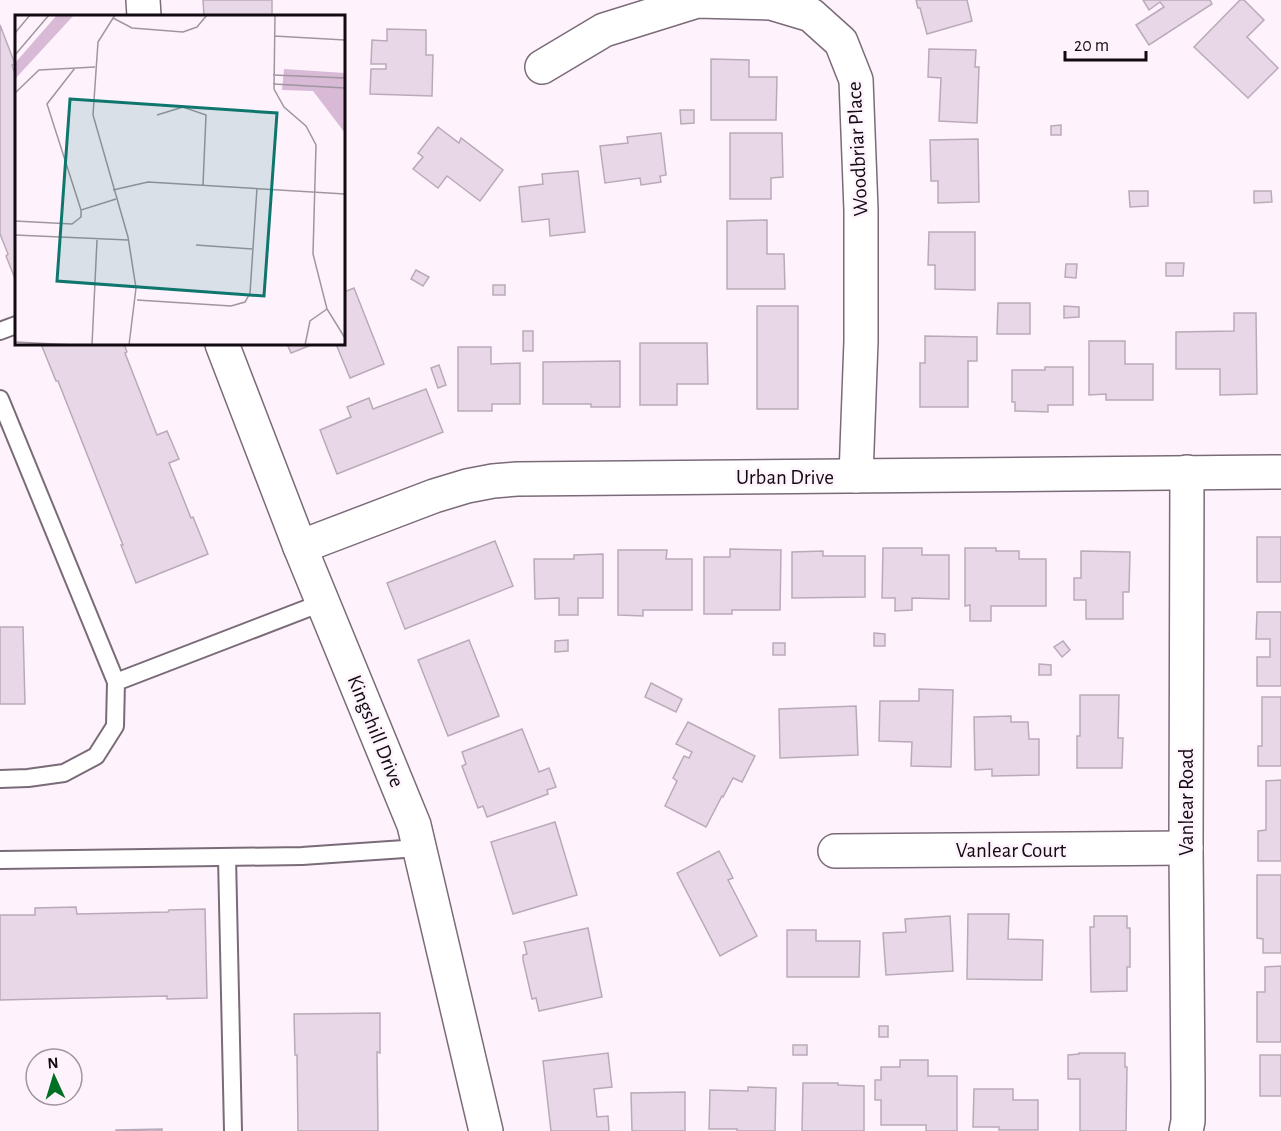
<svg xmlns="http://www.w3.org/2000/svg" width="1281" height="1131" viewBox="0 0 1281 1131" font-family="'Alegreya Sans',sans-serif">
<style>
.building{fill:#e8d7e7;stroke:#baaab9;stroke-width:1.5}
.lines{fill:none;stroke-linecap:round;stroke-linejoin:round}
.lane-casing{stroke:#7a6b79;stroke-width:20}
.street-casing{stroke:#7a6b79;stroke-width:36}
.lane{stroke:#fff;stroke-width:16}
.street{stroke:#fff;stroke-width:33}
.labels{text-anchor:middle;stroke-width:5;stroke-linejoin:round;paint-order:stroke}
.street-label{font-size:21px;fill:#110b11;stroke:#fef3fd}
.inset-road{fill:none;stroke:#9f969f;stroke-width:1.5}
.view{fill:#0f766e;fill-opacity:0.15;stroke:#0f766e;stroke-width:3}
.inset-edge{fill:none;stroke:#110b11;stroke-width:3}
</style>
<rect width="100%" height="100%" fill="#fef3fd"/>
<g class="building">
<polygon points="203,0 272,0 272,16 204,16"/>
<polygon points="916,0 967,0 972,21 927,34 920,8 918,8"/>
<polygon points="1143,0 1210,0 1212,4 1149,45 1136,25 1164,7 1160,2 1149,10"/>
<polygon points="1240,0 1244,0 1264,20 1247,37 1278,68 1248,98 1194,47"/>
<polygon points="0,25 15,64 12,65 16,77 16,281 6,256 8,254 0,234"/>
<polygon points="387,29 426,30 426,55 433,55 432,96 370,94 371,69 386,69 386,64 371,64 372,40 387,41"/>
<polygon points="929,49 976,50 975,67 979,67 977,123 939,121 941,78 928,77"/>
<polygon points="711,59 749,60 749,77 777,77 776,120 711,120"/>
<polygon points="680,110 694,110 694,123 681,124"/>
<polygon points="1061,125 1061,135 1051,135 1051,126"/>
<polygon points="438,127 459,143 461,138 503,170 480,201 447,176 438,188 413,169 423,157 418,153"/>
<polygon points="661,133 666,175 660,176 661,182 641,185 640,178 605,183 600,146 628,143 627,137"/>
<polygon points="730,133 782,133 783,177 771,178 771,199 730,199"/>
<polygon points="978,139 979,202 938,203 938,181 931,181 930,140"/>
<polygon points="578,171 585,232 550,236 549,219 522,222 519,187 543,184 542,174"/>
<polygon points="1129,191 1148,191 1148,206 1130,207"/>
<polygon points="1254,191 1271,191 1272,202 1254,203"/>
<polygon points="767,220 767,254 784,254 785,289 727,289 727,221"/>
<polygon points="929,232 975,232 975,290 935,289 935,265 928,265"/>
<polygon points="1166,263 1184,263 1183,276 1166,276"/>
<polygon points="1066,264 1077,264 1076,278 1065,277"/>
<polygon points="416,270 429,277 423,286 411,279"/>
<rect x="493" y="285" width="12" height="10"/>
<polygon points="354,288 384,364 350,378 336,344 344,344 344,292"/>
<polygon points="998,303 1030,303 1030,334 997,334"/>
<rect x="757" y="306" width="41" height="103"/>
<polygon points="1064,306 1079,307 1079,317 1064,318"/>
<polygon points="1234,313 1256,313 1257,394 1220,395 1220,369 1176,369 1176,332 1234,331"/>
<rect x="523" y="331" width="10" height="20"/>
<polygon points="925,336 977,337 977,361 968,361 968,407 920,407 920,363 925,363"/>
<polygon points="1089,341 1125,341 1125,364 1153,364 1153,400 1106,400 1106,394 1089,395"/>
<polygon points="640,343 707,343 708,384 677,384 677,405 640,405"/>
<polygon points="41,344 124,344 127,352 125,353 157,435 167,431 179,459 169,463 191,518 193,517 208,554 136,583 121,545 123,545 58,381 56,381"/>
<polygon points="287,344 314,344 291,353"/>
<polygon points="458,347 491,347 491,364 520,363 520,404 492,404 492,411 458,411"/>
<polygon points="620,361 620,407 591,407 591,404 543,404 543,362"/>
<polygon points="439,365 446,385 438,388 431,368"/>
<polygon points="1045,367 1073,367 1073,405 1048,405 1048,412 1015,411 1015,402 1012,402 1012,370 1045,370"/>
<polygon points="426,389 443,432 337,474 320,430 351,417 347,407 369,398 373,409"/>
<rect x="1257" y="537" width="24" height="45"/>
<polygon points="495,541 513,586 405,629 387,583"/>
<polygon points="883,548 922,548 922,555 949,555 949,599 912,598 912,610 895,611 895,598 882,598"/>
<polygon points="965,548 996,548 996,551 1019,551 1019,559 1046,559 1046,606 991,606 991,621 970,621 970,605 965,606"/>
<polygon points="730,549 781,550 780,610 732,610 732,614 704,614 704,557 730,557"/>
<polygon points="618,550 667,550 666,559 692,559 692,610 643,610 643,616 618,615"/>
<polygon points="823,551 823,556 865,556 865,597 792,598 792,552"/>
<polygon points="1081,551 1130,552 1129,592 1123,592 1123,619 1086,619 1086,600 1074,600 1074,578 1081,578"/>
<polygon points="603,554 603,598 578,598 578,615 559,615 559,598 535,599 534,559 574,559 574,555"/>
<polygon points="1257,612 1281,612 1281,686 1257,686 1257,657 1270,657 1270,639 1256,639"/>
<polygon points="0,627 23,627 25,704 0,704"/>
<polygon points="874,633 885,634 885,646 874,646"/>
<polygon points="469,640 499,716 448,736 418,660"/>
<polygon points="568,640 568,651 555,652 555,641"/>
<polygon points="1063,641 1070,650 1062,657 1054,647"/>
<rect x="773" y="643" width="12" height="12"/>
<polygon points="1039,664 1051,665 1051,675 1039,675"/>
<polygon points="651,683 682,699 676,712 645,697"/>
<polygon points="919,689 953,690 951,767 911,766 912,742 879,741 880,701 919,701"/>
<polygon points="1080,695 1119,695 1118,738 1123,738 1122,768 1077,768 1077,736 1080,736"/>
<polygon points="1262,697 1281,697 1281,766 1258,766 1258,746 1262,746"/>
<polygon points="856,706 858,755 780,758 779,709"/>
<polygon points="1011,716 1011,722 1028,722 1029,739 1039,739 1039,775 992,776 992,769 975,770 974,717"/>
<polygon points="688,722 755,756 742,782 733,778 723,797 722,796 706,827 665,806 677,781 673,778 684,756 689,758 692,752 676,744"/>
<polygon points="522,729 539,772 549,768 556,787 547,790 548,794 487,817 483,806 478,808 462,766 466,764 462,752"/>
<polygon points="1281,780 1281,861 1258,861 1258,831 1266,830 1266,781"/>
<polygon points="555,822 577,895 513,914 491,842"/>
<polygon points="719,851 733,878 728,880 757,936 720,956 677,873"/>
<polygon points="1257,875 1281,875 1281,953 1263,953 1263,939 1257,938"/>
<polygon points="76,907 77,914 168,912 169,910 205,909 207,998 167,999 167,996 0,1000 0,915 35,915 35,908"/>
<polygon points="968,914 1009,914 1008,939 1043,940 1042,980 967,979"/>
<polygon points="950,916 953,971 886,975 883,933 906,932 905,919"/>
<polygon points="1094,916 1127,916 1127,928 1130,928 1130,967 1127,967 1127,991 1091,992 1090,927 1094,927"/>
<polygon points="588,928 602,997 539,1011 536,998 532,999 523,960 523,955 527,954 524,942"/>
<polygon points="787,930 816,930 816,941 860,941 859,977 787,977"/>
<polygon points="1281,966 1281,1042 1257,1042 1257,992 1265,992 1265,967"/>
<polygon points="380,1013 380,1053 377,1052 378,1131 298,1131 297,1055 295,1055 294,1014"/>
<rect x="879" y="1026" width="9" height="11"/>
<rect x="793" y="1045" width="14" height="10"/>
<polygon points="608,1053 612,1087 594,1089 597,1117 608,1116 609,1131 551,1131 543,1061"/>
<polygon points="1079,1053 1125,1053 1125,1067 1127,1067 1126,1131 1080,1131 1080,1079 1068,1079 1068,1055 1079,1054"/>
<rect x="1260" y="1055" width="21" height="41"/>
<polygon points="900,1060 928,1060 928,1076 957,1076 957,1131 926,1131 926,1125 881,1125 881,1100 875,1100 875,1080 881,1080 881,1067 900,1067"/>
<polygon points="803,1083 838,1083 838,1085 864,1086 864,1131 802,1131"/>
<polygon points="748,1087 776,1088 775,1131 737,1131 737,1129 709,1129 710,1090 748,1091"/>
<polygon points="974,1089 1013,1089 1013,1100 1038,1100 1038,1130 999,1130 999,1127 973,1127"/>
<polygon points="685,1092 685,1131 632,1131 631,1093"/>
<polygon points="162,1129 162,1131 116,1131 116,1130"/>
</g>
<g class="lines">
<defs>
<g id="lane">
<polyline points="0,331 16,325"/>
<polyline points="0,399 116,682"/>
<polyline points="0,779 28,778 64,773 96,756 115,726 116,682 324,602"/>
<polyline points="227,857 233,1131"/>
<polyline points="0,860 302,856 419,848"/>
</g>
<g id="street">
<polyline points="143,0 144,16"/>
<polyline points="542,67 604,30 697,1 771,3 811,15 841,42 856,80 861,210 861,341 856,476"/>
<polyline points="222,344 300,547 414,825 486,1131"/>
<polyline points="300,547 434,496 467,486 493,481 517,479 1281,472"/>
<polyline points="835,851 1186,848"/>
<polyline points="1186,1131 1188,1121 1188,1085 1186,848 1187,472"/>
</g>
</defs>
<use href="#lane" class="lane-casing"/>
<use href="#street" class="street-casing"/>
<use href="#lane" class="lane"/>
<use href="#street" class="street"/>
</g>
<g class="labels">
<g class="street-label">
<text transform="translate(857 149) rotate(-93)" y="7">Woodbriar Place</text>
<text x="785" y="484">Urban Drive</text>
<text transform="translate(376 731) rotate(68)" y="7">Kingshill Drive</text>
<text transform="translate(1186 802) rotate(-90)" y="7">Vanlear Road</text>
<text x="1011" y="857">Vanlear Court</text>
</g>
</g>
<g transform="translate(15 15)">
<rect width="330" height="330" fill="#fef3fd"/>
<path d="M42,0H59L0,64V48ZM269,54L330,58V118L298,76L267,75Z" fill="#d8b9d6"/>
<path class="inset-road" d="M100,0L83,27L78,100L113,222L121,273L114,330M260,0L259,74L269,92L291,111L301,130L298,239L312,294L330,323M98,3L117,13L168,17L182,12L192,0M0,18L15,0M259,21L330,25M0,40L34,0M60,53L32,89L66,195M258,60L330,63M258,69L330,73M0,78L24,55L80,52M142,100L168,92L191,100L188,170M98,175L133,167L330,179M0,206L57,209L66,202V195L101,184M0,220L113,225M181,230L237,234M122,285L216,291L230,287L235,278L242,173M0,327L59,330M77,330L82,225M290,330L295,306L312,294"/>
<path class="view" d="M55,84L262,98L249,281L42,266Z"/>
<rect width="330" height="330" class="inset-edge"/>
</g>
<g transform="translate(54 1077) rotate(356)"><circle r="28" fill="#fef3fd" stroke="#9f969f" stroke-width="1.5"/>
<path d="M0-4.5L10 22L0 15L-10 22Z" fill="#007023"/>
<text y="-9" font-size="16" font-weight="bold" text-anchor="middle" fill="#110b11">N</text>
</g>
<path d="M1065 51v9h81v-9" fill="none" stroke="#110b11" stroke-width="3"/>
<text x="1074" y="51" font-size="18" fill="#110b11" stroke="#fef3fd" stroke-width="4.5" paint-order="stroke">20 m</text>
</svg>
